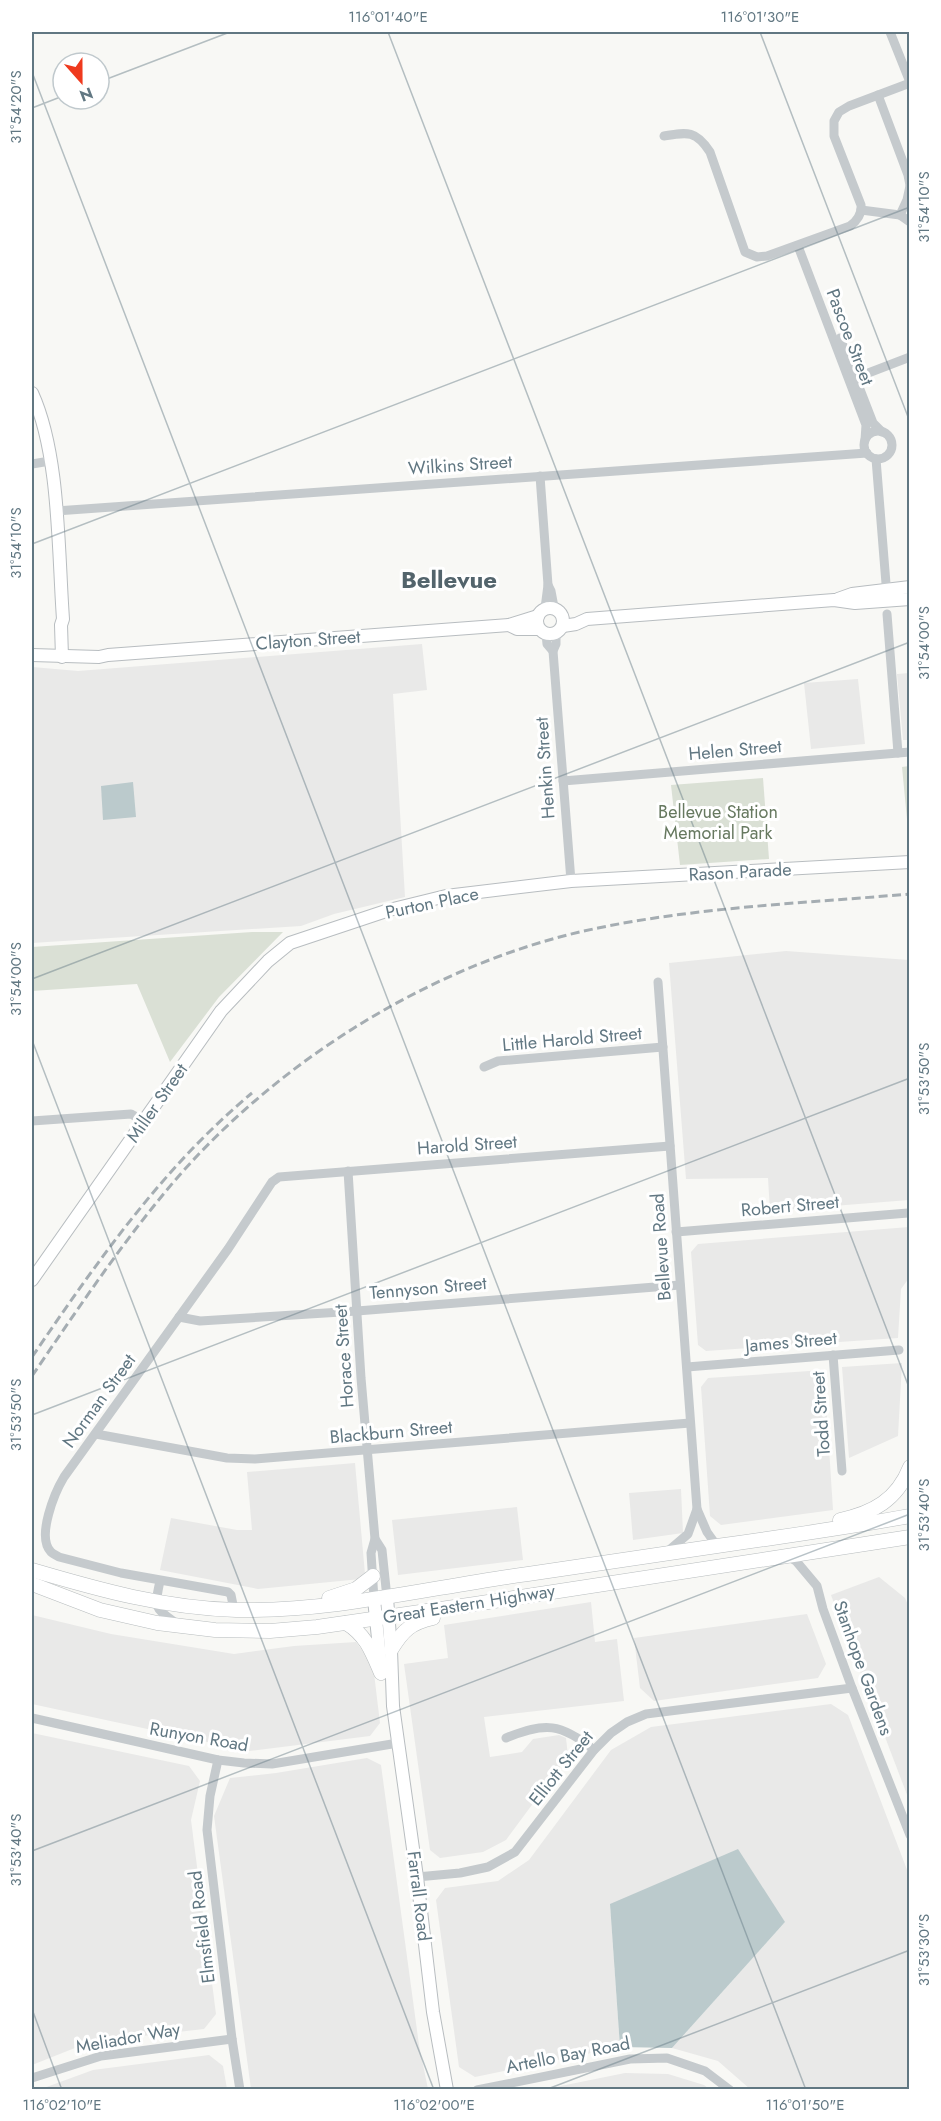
<svg xmlns="http://www.w3.org/2000/svg" width="941" height="2121" viewBox="0 0 941 2121" font-family="Jost,sans-serif">
<style>
.built{fill:#e9e9e8}
.green{fill:#dae0d5}
.water{fill:#bbcacc}
.lines{fill:none;stroke-linecap:round;stroke-linejoin:round}
.major-casing{stroke:#b8bdc0;stroke-width:14}
.highway-casing{stroke:#b7bcbe;stroke-width:15}
.minor{stroke:#c5cacd;stroke-width:9}
.major{stroke:#fff;stroke-width:12}
.highway{stroke:#fff;stroke-width:14}
.rail{stroke:#a5adb2;stroke-width:3;stroke-dasharray:9 4.5;stroke-linecap:butt}
.ticks{fill:none;stroke:#617782;stroke-width:1.5;stroke-opacity:0.45}
.labels{text-anchor:middle;stroke-width:6;stroke-linejoin:round;paint-order:stroke}
.street-label{font-size:18px;fill:#617782;stroke:#fff}
.park-label{font-size:18px;fill:#677960;stroke:#fff}
.district-label{font-size:24px;font-weight:bold;fill:#53646c;stroke:#fff}
.neatline{fill:none;stroke:#617782;stroke-width:2}
.ticks-label{font-size:15px;text-anchor:middle;fill:#617782}
</style>
<rect width="100%" height="100%" fill="#f8f8f5"/>
<g class="built">
<polygon points="422,644 427,690 393,694 405,897 334,914 301,926 32,943 32,667 78,671"/>
<polygon points="909,673 909,740 903,740 897,674"/>
<polygon points="858,679 865,744 811,749 804,683"/>
<polygon points="786,951 909,960 909,1200 770,1211 768,1178 686,1179 669,963"/>
<polygon points="909,1227 909,1278 901,1289 898,1338 706,1351 698,1345 691,1252 698,1244"/>
<polygon points="902,1363 898,1436 849,1458 842,1367"/>
<polygon points="824,1370 833,1510 721,1525 710,1516 701,1387 708,1378"/>
<polygon points="355,1463 365,1574 361,1579 258,1589 160,1570 171,1518 237,1530 252,1530 247,1472"/>
<polygon points="681,1489 683,1533 633,1540 629,1493"/>
<polygon points="517,1507 523,1560 398,1575 392,1520"/>
<polygon points="879,1577 905,1598 909,1607 909,1800 831,1595"/>
<polygon points="591,1602 595,1642 617,1639 624,1701 484,1717 490,1757 522,1752 533,1739 559,1735 566,1738 568,1756 506,1840 483,1852 440,1858 430,1850 404,1664 448,1658 444,1625"/>
<polygon points="807,1614 826,1664 818,1678 654,1701 640,1688 634,1638"/>
<polygon points="32,1615 111,1634 234,1654 294,1646 356,1642 373,1665 380,1723 370,1736 249,1751 32,1704"/>
<polygon points="831,1704 848,1715 909,1875 909,2089 750,2089 718,2061 672,2048 785,1922 610,1904 620,2047 475,2077 459,2067 436,1900 445,1888 498,1881 529,1860 611,1750 651,1727"/>
<polygon points="32,1733 189,1766 200,1781 191,1820 216,2014 204,2029 90,2042 32,2065"/>
<polygon points="367,1758 381,1765 419,2045 428,2089 251,2089 214,1816 230,1778 276,1773"/>
<polygon points="209,2055 223,2066 227,2089 41,2089 93,2070"/>
<polygon points="625,2073 668,2074 704,2085 709,2089 546,2089"/>
</g>
<g class="green">
<polygon points="909,766 910,766 909,840 902,767"/>
<polygon points="763,778 769,859 680,865 671,785"/>
<polygon points="252,932 283,932 219,997 170,1062 137,984 32,991 32,947"/>
</g>
<g class="water">
<polygon points="133,782 136,817 103,820 101,786"/>
<polygon points="738,1849 785,1922 672,2048 620,2047 610,1904"/>
</g>
<g class="lines">
<defs>
<g id="major">
<path d="M32,393C60,454 58,551 63,619L61,625L62,657"/>
<polyline points="838,599 852,594 910,587"/>
<circle cx="550" cy="621" r="13"/>
<polyline points="509,625 517,629 539,629"/>
<polyline points="563,626 576,624 587,619 834,600 855,603 910,599"/>
<polyline points="32,655 99,657 108,655 509,625 538,616"/>
<polyline points="32,1280 221,1011 268,961 290,943 389,910 446,896 571,881 910,862"/>
<polyline points="387,1598 391,1650 393,1706 417,1877 433,2012 447,2090"/>
<polyline points="374,1599 381,1668"/>
</g>
<g id="highway">
<path d="M840,1520C873,1513 897,1500 910,1467"/>
<path d="M32,1570C100,1590 164,1608 236,1610C335,1612 431,1587 528,1574C591,1565 654,1555 717,1546C781,1537 845,1528 910,1516"/>
<polyline points="32,1584 100,1610 157,1623 215,1630 270,1631 317,1627 475,1604 910,1537"/>
<polyline points="329,1598 356,1589 373,1576"/>
<path d="M346,1623C366,1635 372,1652 381,1673"/>
<path d="M391,1650C403,1630 411,1623 433,1618"/>
</g>
</defs>
<use href="#major" class="major-casing"/>
<use href="#highway" class="highway-casing"/>
<g class="minor">
<polyline points="890,32 910,82"/>
<polyline points="878,95 908,175 910,185"/>
<path d="M664,136C687,132 696,130 710,152L745,252L757,257L767,256L850,226C857,221 862,215 861,205L834,136V121L839,112L849,106L910,83"/>
<polyline points="861,210 900,215 907,200 910,186"/>
<polyline points="900,215 910,222"/>
<polyline points="798,246 866,425 865,440"/>
<polyline points="840,338 873,423 882,432"/>
<polyline points="850,380 910,357"/>
<circle cx="878" cy="445" r="14"/>
<polyline points="876,459 887,596"/>
<polyline points="32,464 50,461"/>
<polyline points="540,476 548,585 545,608"/>
<polyline points="56,511 867,453"/>
<polyline points="548,585 551,591 554,607"/>
<polyline points="887,614 898,753"/>
<polyline points="556,633 556,644 553,651 571,881"/>
<polyline points="546,634 547,644 553,651"/>
<polyline points="563,781 910,752"/>
<polyline points="658,982 697,1509 707,1532 717,1546"/>
<polyline points="484,1067 498,1061 663,1047"/>
<polyline points="32,1121 131,1114 144,1121"/>
<polyline points="348,1171 361,1378 375,1539 371,1553 374,1599"/>
<polyline points="676,1232 908,1213"/>
<polyline points="179,1317 200,1321 357,1311 680,1285"/>
<polyline points="833,1355 842,1471"/>
<polyline points="687,1367 899,1350"/>
<polyline points="96,1434 227,1458 255,1459 690,1423"/>
<polyline points="375,1539 382,1550 387,1598"/>
<polyline points="667,1552 688,1534 697,1509"/>
<polyline points="787,1556 796,1561 817,1586 823,1609 852,1688 910,1835"/>
<path d="M160,1581C154,1609 154,1607 177,1624"/>
<path d="M234,1610L231,1595L228,1592L121,1573L59,1557C56,1555 53,1554 51,1552C36,1537 55,1492 64,1477L228,1249L272,1182L279,1177L670,1146"/>
<polyline points="32,1718 218,1760 244,1763 272,1764 398,1743"/>
<path d="M506,1738C545,1722 561,1723 594,1750"/>
<polyline points="218,1760 210,1796 207,1830 232,2039 240,2090"/>
<polyline points="417,1877 460,1873 488,1867 515,1852 594,1750 611,1733 627,1722 646,1714 852,1688"/>
<polyline points="32,2078 101,2056 232,2039"/>
<polyline points="477,2090 630,2059 667,2058 705,2071 730,2090"/>
</g>
<use href="#major" class="major"/>
<use href="#highway" class="highway"/>
<g class="rail">
<path d="M32,1357C97,1262 163,1167 252,1093"/>
<path d="M32,1376C75,1313 117,1250 166,1191C272,1063 435,961 598,928C700,907 806,903 910,894"/>
</g>
</g>
<path class="ticks" d="M388,32L910,1390M760,32L910,422M32,72L806,2090M99,82L230,32M32,108L63,96M32,544L910,207M32,979L910,642M32,1040L434,2090M32,1415L910,1078M32,1851L910,1514M32,2009L62,2090M545,2090L910,1950"/>
<g class="labels">
<g class="street-label">
<text transform="translate(850 337) rotate(69)" y="6">Pascoe Street</text>
<text transform="translate(460 465) rotate(-4)" y="6">Wilkins Street</text>
<text transform="translate(308 640) rotate(-4)" y="6">Clayton Street</text>
<text transform="translate(735 750) rotate(-5)" y="6">Helen Street</text>
<text transform="translate(545 768) rotate(-94)" y="6">Henkin Street</text>
<text transform="translate(740 872) rotate(-3)" y="6">Rason Parade</text>
<text transform="translate(432 903) rotate(-12)" y="6">Purton Place</text>
<text transform="translate(572 1039) rotate(-5)" y="6">Little Harold Street</text>
<text transform="translate(157 1103) rotate(-55)" y="6">Miller Street</text>
<text transform="translate(467 1145) rotate(-4)" y="6">Harold Street</text>
<text transform="translate(790 1206) rotate(-5)" y="6">Robert Street</text>
<text transform="translate(661 1247) rotate(-94)" y="6">Bellevue Road</text>
<text transform="translate(428 1288) rotate(-5)" y="6">Tennyson Street</text>
<text transform="translate(791 1342) rotate(-5)" y="6">James Street</text>
<text transform="translate(344 1356) rotate(-94)" y="6">Horace Street</text>
<text transform="translate(99 1401) rotate(-54)" y="6">Norman Street</text>
<text transform="translate(821 1414) rotate(-94)" y="6">Todd Street</text>
<text transform="translate(391 1432) rotate(-5)" y="6">Blackburn Street</text>
<text transform="translate(469 1604) rotate(-9)" y="6">Great Eastern Highway</text>
<text transform="translate(863 1668) rotate(70)" y="6">Stanhope Gardens</text>
<text transform="translate(199 1737) rotate(10)" y="6">Runyon Road</text>
<text transform="translate(561 1768) rotate(-51)" y="6">Elliott Street</text>
<text transform="translate(419 1896) rotate(83)" y="6">Farrall Road</text>
<text transform="translate(202 1927) rotate(-97)" y="6">Elmsfield Road</text>
<text transform="translate(128 2038) rotate(-10)" y="6">Meliador Way</text>
<text transform="translate(568 2055) rotate(-11)" y="6">Artello Bay Road</text>
</g>
<g class="park-label">
<text x="718" y="818">Bellevue Station<tspan x="718" dy="21">Memorial Park</tspan></text>
</g>
<g class="district-label">
<text x="449" y="588">Bellevue</text>
</g>
</g>
<rect width="941" height="2121" fill="none" stroke="#ffffff" stroke-width="66"/>
<g transform="translate(81 81) rotate(159)"><circle r="28" fill="#ffffff" stroke="#c0c9cd" stroke-width="1.5"/>
<path d="M0-4.5L10 22L0 15L-10 22Z" fill="#ef3a1e"/>
<text y="-9" font-size="16" font-weight="bold" text-anchor="middle" fill="#617782">N</text>
</g>
<rect x="33" y="33" width="875" height="2055" class="neatline"/>
<g class="ticks-label">
<text x="388" y="22">116°01'40"E</text>
<text x="760" y="22">116°01'30"E</text>
<text transform="translate(16 107) rotate(-90)" y="5">31°54'20"S</text>
<text transform="translate(924 207) rotate(-90)" y="5">31°54'10"S</text>
<text transform="translate(16 543) rotate(-90)" y="5">31°54'10"S</text>
<text transform="translate(924 643) rotate(-90)" y="5">31°54'00"S</text>
<text transform="translate(16 979) rotate(-90)" y="5">31°54'00"S</text>
<text transform="translate(924 1079) rotate(-90)" y="5">31°53'50"S</text>
<text transform="translate(16 1415) rotate(-90)" y="5">31°53'50"S</text>
<text transform="translate(924 1515) rotate(-90)" y="5">31°53'40"S</text>
<text transform="translate(16 1850) rotate(-90)" y="5">31°53'40"S</text>
<text transform="translate(924 1950) rotate(-90)" y="5">31°53'30"S</text>
<text x="62" y="2110">116°02'10"E</text>
<text x="434" y="2110">116°02'00"E</text>
<text x="805" y="2110">116°01'50"E</text>
</g>
</svg>
